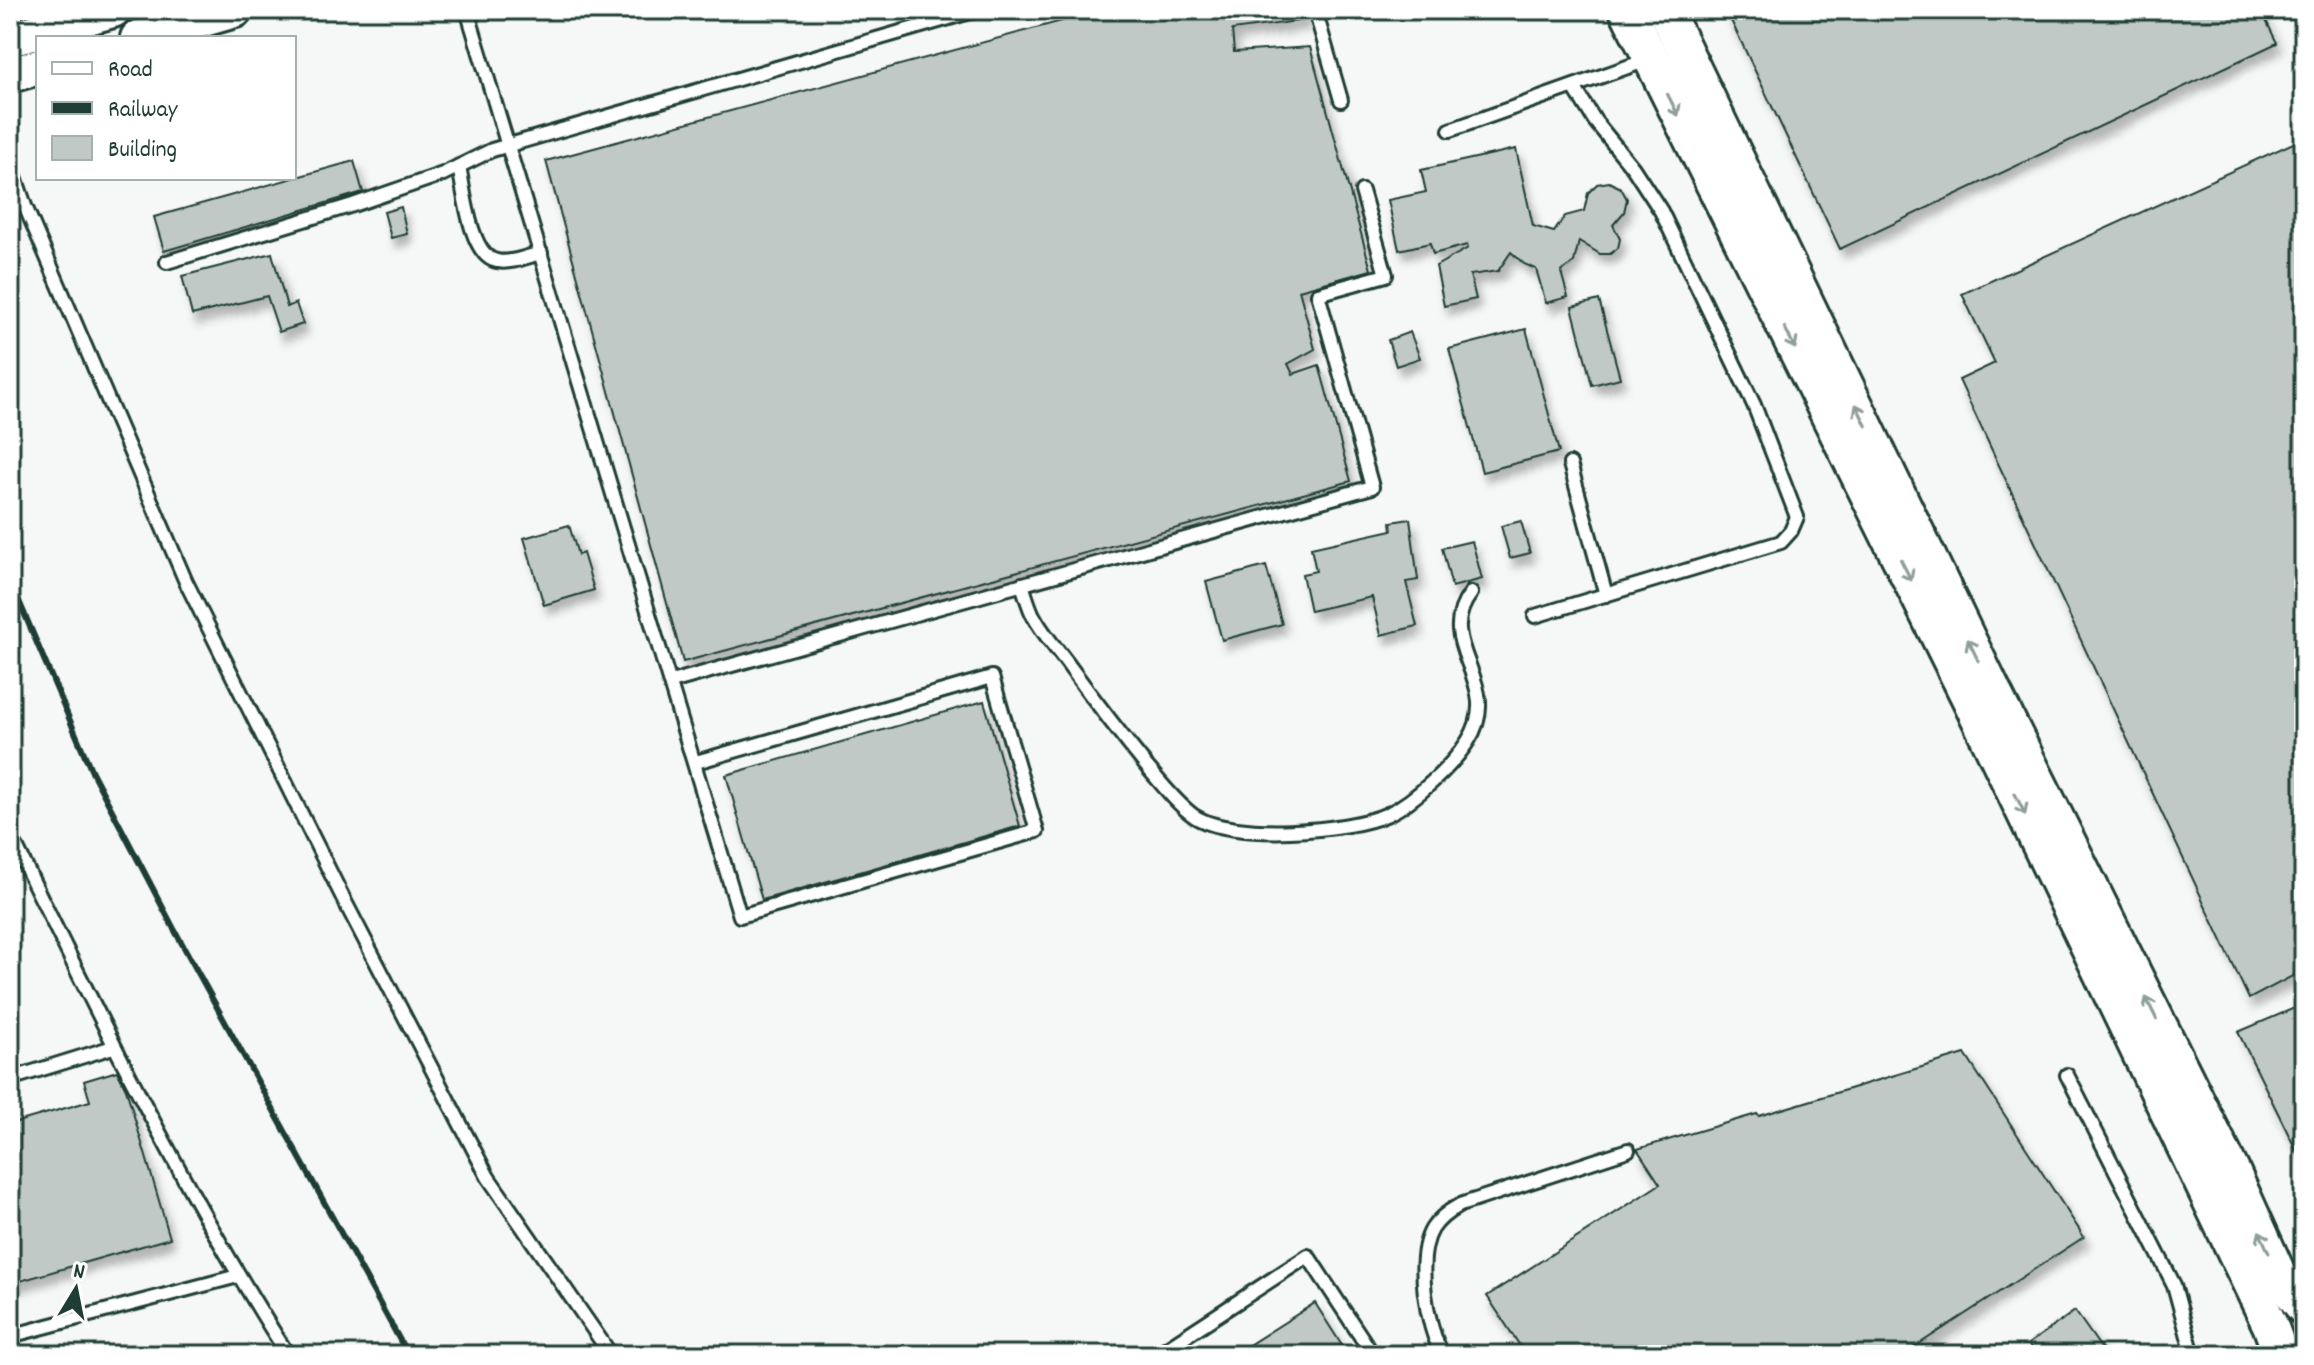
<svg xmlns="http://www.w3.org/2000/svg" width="2314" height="1365" viewBox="0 0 2314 1365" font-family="Dekko,sans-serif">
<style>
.building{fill:#c0c9c6;stroke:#1f3d34;stroke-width:2;filter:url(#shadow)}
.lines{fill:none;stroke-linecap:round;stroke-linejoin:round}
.lane-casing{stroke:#1f3d34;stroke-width:18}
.secondary-casing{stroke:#1f3d34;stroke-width:40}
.lane{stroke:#fff;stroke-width:12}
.secondary{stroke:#fff;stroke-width:34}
.rail{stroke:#1f3d34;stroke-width:6}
.oneway{stroke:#8f9e9a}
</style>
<defs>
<filter id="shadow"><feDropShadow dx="5" dy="9" stdDeviation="4" flood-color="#0004"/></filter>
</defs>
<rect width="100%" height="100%" fill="#f6f7f7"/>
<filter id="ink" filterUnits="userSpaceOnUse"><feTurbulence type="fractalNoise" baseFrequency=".0125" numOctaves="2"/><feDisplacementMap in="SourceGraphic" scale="16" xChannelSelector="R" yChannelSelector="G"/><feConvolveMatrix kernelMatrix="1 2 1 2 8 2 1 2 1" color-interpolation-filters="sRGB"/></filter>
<g filter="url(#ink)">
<g class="building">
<polygon points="1102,10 1305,10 1306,20 1232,30 1234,52 1310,47 1371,270 1299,290 1315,349 1288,364 1293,374 1319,365 1351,481 683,662 546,161"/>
<polygon points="1726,10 2261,10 2277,43 1840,249"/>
<polygon points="2304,138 2304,970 2249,999 1959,380 1995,363 1962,294"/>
<polygon points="1516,149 1533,226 1554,232 1565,216 1584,211 1588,193 1597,184 1609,182 1621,188 1627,199 1624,212 1613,225 1620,239 1618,248 1610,254 1600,254 1579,241 1574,262 1561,272 1568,297 1546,303 1536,269 1524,264 1511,252 1498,271 1470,275 1476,299 1444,306 1436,266 1468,248 1467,245 1433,254 1430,243 1399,250 1388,200 1426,192 1421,170"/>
<polygon points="354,161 363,192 164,251 154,217"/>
<polygon points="401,207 407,234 391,238 384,212"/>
<polygon points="272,253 287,307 296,303 303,324 279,332 267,296 192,315 182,276"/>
<polygon points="1599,300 1620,378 1592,385 1572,307"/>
<polygon points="1526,329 1559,452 1482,472 1449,349"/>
<polygon points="1410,332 1420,358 1396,366 1388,340"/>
<polygon points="1410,519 1418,580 1406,582 1417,626 1381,635 1372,597 1310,611 1302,574 1316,571 1311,548 1392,530 1391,522"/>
<polygon points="1521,521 1530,553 1510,558 1501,526"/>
<polygon points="569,525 578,555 583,553 594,590 544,605 524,538"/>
<polygon points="1472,541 1482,579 1452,587 1442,548"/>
<polygon points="1266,566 1282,624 1222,640 1206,582"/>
<polygon points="984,701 1020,826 762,900 726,775"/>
<polygon points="2304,1004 2304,1166 2238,1032"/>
<polygon points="1965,1054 2084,1237 1902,1355 1526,1355 1487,1296 1660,1184 1637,1149 1757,1114 1759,1116"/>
<polygon points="117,1071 126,1089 170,1238 10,1284 10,1124 90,1101 84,1081"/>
<polygon points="1315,1303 1348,1355 1233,1355"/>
<polygon points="2075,1311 2106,1355 2036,1355 2028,1344"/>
</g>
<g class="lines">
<defs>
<g id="lane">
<polyline points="467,10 740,916 1037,831 992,677 696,762"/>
<polyline points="1315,10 1341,100"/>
<polyline points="1450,130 1650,59"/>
<polyline points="10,162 25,206 186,582 343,898 488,1177 611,1355"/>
<path d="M459,166C464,190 470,257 497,261C511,264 528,256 541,253"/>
<polyline points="167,262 353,205 443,174 492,150 977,10"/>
<polyline points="1570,464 1606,595"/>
<path d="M1022,584C1025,594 1028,604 1032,613C1041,632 1058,650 1070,667C1095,701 1121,735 1148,768C1162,784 1176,803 1194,816C1231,841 1349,832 1388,814C1415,801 1452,766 1468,741C1506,682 1431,645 1471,593"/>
<polyline points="1535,616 1781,542 1791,531 1797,517 1754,405 1661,211 1633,168 1595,121 1574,87"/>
<polyline points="671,682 1372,487 1318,294 1386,275 1362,191"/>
<path d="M10,834C96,1011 182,1189 288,1355"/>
<polyline points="2067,1075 2174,1285 2193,1355"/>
<polyline points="10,1079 113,1047"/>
<polyline points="10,1336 238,1276"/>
<polyline points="1156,1355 1308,1256 1373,1355"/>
<path d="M1443,1355C1426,1327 1415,1258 1432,1229C1439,1218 1449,1211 1460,1205L1628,1150"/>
</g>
<g id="secondary">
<polyline points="1627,10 1970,700 2270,1325 2281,1355"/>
<polyline points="1665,10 1992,689 2232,1171 2281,1280 2304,1308"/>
<polyline points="138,38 235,10"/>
<polyline points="10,39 113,10"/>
<polyline points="10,75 38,67"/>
</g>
</defs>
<use href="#lane" class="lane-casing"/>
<use href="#secondary" class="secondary-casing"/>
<use href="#lane" class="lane"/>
<use href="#secondary" class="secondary"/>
<polyline class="rail" points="10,580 92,772 174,929 408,1355"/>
</g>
<defs><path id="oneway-shaft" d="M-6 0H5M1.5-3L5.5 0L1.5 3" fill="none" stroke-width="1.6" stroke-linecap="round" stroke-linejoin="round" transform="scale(2)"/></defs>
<g class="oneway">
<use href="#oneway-shaft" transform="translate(1673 105) rotate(63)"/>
<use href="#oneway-shaft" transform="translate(1790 338) rotate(63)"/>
<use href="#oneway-shaft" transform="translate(1861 415) rotate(-116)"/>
<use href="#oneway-shaft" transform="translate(1906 570) rotate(63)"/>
<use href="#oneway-shaft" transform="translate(1973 650) rotate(-116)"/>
<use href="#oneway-shaft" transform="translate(2020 804) rotate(64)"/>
<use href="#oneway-shaft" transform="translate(2151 1008) rotate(-116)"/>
<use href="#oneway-shaft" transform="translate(2264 1242) rotate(-114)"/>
</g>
</g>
<rect width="2314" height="1365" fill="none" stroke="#fff" stroke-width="40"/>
<rect x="20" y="20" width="2274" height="1325" fill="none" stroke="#1f3d34" stroke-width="3" filter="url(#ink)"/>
<rect x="36" y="36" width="260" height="144" fill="#ffffff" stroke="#a5b1ae" stroke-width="2"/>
<rect x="52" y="62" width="40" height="12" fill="#ffffff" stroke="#a5b1ae" stroke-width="2"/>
<text x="108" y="76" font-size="24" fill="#1f3d34">Road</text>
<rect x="52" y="102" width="40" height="12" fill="#1f3d34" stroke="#a5b1ae" stroke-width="2"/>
<text x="108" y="116" font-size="24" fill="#1f3d34">Railway</text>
<rect x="52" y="136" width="40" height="24" fill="#c0c9c6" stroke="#a5b1ae" stroke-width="2"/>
<text x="108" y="156" font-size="24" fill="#1f3d34">Building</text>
<g transform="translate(76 1289) rotate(10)" stroke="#ffffff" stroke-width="6" paint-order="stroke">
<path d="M0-6L14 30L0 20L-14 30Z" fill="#1f3d34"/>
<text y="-12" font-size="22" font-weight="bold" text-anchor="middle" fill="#1f3d34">N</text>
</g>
</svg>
